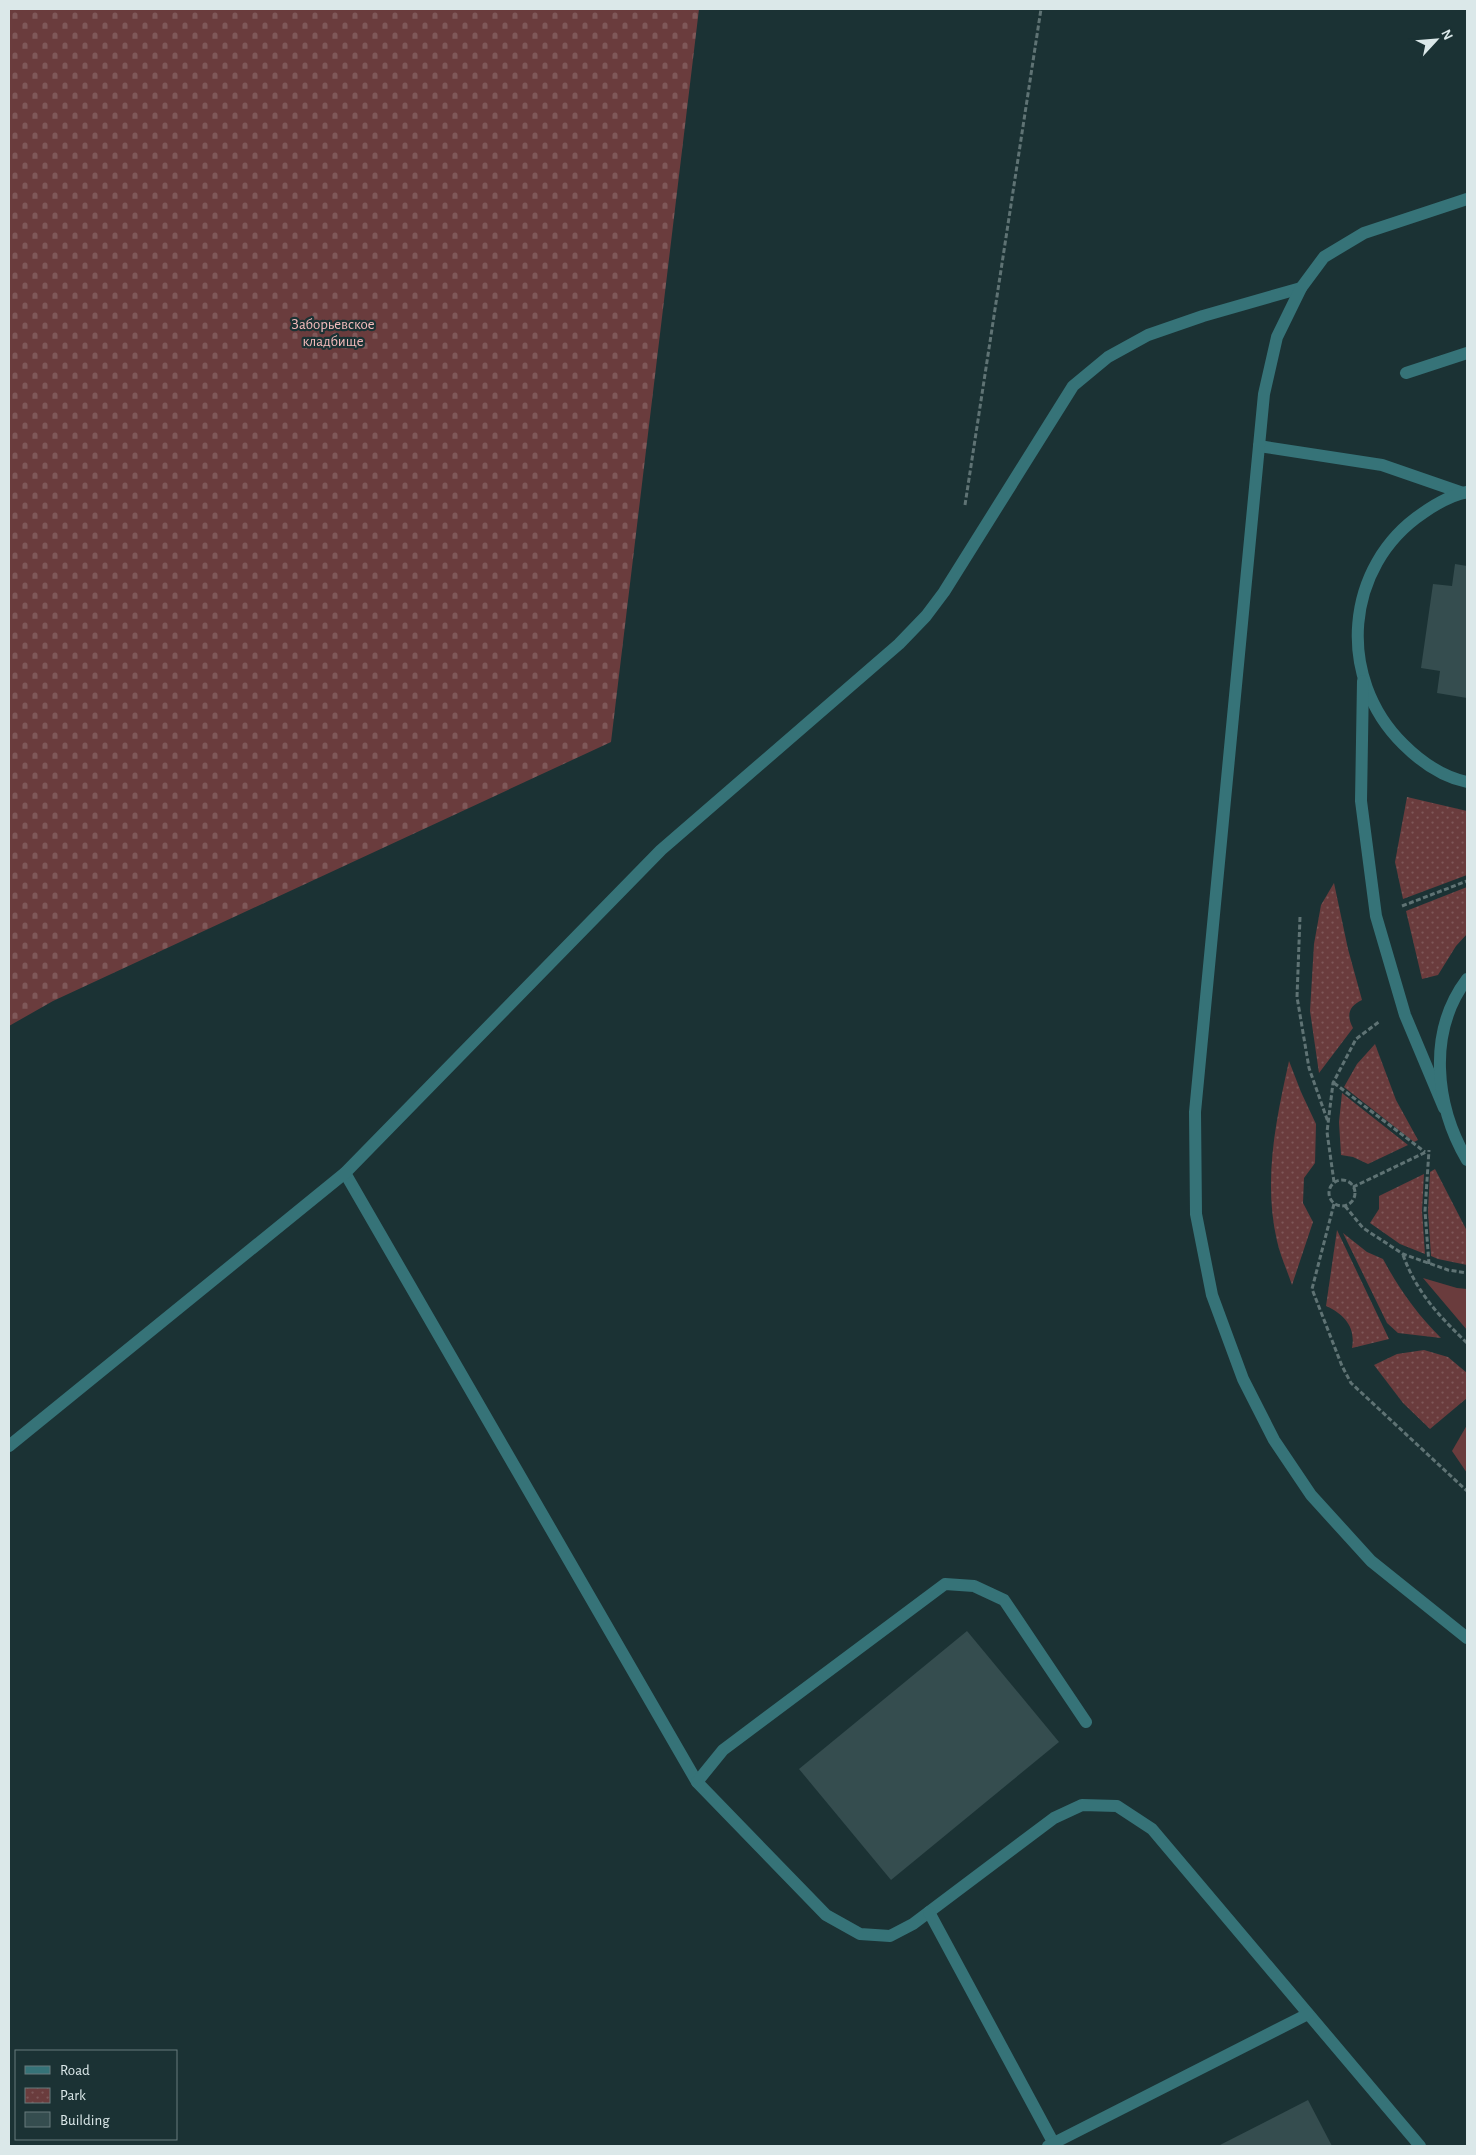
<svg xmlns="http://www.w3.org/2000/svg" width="1476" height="2155" viewBox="0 0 1476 2155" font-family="'Alegreya Sans',sans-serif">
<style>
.grass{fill:#6a3c3d}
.cemetery{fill:url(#cemetery-stones)}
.park{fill:url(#park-dots)}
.building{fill:#354d4f}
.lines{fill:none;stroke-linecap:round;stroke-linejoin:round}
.path{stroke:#5f7374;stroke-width:3;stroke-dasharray:5 2.5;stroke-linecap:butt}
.lane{stroke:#367378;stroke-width:12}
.street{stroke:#367378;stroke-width:12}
.labels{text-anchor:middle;stroke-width:4.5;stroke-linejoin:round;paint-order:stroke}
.park-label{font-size:15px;fill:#f4bbbb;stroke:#1b3234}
</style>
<defs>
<pattern id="cemetery-stones" width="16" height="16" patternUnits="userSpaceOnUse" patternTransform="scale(1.25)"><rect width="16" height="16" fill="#6a3c3d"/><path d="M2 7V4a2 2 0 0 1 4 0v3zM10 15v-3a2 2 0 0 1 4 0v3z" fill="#7f5859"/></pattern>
<pattern id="park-dots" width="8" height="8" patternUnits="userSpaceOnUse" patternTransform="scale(1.25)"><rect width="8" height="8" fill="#6a3c3d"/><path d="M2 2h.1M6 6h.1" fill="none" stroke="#7f5859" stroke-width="1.8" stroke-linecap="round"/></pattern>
</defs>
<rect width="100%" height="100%" fill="#1b3234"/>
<g class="grass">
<polygon points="1423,1278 1457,1288 1467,1289 1467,1330"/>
<polygon points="1467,1425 1467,1473 1452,1451"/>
</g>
<polygon class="cemetery" points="9,9 699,9 611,742 53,1001 9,1026"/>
<g class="park">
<polygon points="1407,797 1467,811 1467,875 1403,899 1395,862"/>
<path d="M1334,883L1348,949L1362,1000C1349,1006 1346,1015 1353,1028L1319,1073L1310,1011L1314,944L1321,905Z"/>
<polygon points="1467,887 1467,934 1456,946 1438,975 1422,979 1406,911"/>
<polygon points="1375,1044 1396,1100 1418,1140 1414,1142 1344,1087 1357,1064"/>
<path d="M1289,1061L1301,1092L1316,1124L1315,1163L1304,1178L1303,1203L1313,1222L1292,1285C1287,1270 1280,1255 1277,1241C1263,1180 1276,1120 1289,1061Z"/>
<polygon points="1342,1093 1408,1145 1368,1164 1353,1157 1341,1155 1339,1122"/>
<polygon points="1435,1169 1467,1231 1467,1265 1438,1259 1431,1256 1428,1211 1430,1172"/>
<polygon points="1424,1174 1422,1211 1425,1254 1400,1244 1370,1223 1379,1209 1379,1196"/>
<path d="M1337,1230L1389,1339L1352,1348C1356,1327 1344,1314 1326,1306Z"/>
<path d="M1343,1233L1367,1252L1383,1259C1399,1289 1417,1314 1441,1338L1398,1333L1387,1323Z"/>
<polygon points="1424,1350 1448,1357 1467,1373 1467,1398 1430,1429 1403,1403 1374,1365 1397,1354"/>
</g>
<g class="building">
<polygon points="1455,564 1467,566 1467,698 1437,693 1440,671 1421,668 1433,584 1452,586"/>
<polygon points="967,1631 1059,1742 891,1880 799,1769"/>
<polygon points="1308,2100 1332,2146 1218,2146"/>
</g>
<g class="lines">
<g class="path">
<polyline points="965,505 1041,9"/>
<polyline points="1402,906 1467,881"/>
<polyline points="1300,917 1297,997 1309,1068 1328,1122"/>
<polyline points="1334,1083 1425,1152"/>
<circle cx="1342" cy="1193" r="13"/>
<polyline points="1334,1182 1327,1132 1333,1083 1356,1039 1380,1021"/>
<polyline points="1353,1187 1426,1152"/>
<polyline points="1334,1204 1312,1289 1342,1366 1351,1383 1467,1491"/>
<polyline points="1345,1206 1363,1228 1403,1254 1448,1270 1467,1273"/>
<path d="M1403,1255C1417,1293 1439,1316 1467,1343"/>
<polyline points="1429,1264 1425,1211 1429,1150"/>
</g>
<g class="lane">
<polyline points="1406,373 1467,353"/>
<polyline points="1259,446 1382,465 1463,493"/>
<path d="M1467,492C1451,495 1436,504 1423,513C1344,566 1336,678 1403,744C1420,761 1443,777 1467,782"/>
<polyline points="1363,681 1361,801 1376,916 1405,1015 1444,1108"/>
<path d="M1467,979C1427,1032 1435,1105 1467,1160"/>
<polyline points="345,1173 697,1782"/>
<polyline points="9,1446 345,1173 661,850 899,644 926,616 944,592 1073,386 1108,357 1148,335 1203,316 1301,288"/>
<polyline points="1086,1722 1004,1600 974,1586 945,1584 723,1750 697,1782 826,1915 860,1934 890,1936 913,1924 1054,1818 1082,1805 1117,1806 1152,1829 1420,2146"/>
<polyline points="929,1912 1053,2142"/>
<polyline points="1048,2146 1308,2014"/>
</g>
<polyline class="street" points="1467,199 1364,233 1324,257 1301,288 1277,337 1264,394 1195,1112 1196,1214 1212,1295 1243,1379 1274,1440 1311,1495 1371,1561 1467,1638"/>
</g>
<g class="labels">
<g class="park-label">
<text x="333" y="329">Заборьевское<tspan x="333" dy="17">кладбище</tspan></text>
</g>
</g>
<rect width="1476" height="2155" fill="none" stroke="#dbe8e9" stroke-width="20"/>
<rect x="15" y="2050" width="162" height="90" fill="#1b3234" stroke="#687b7c"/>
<rect x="25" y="2066" width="25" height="8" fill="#367378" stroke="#687b7c"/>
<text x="60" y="2075" font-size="15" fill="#dbe8e9">Road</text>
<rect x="25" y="2088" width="25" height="15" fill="url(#park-dots)" stroke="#687b7c"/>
<text x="60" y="2100" font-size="15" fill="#dbe8e9">Park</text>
<rect x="25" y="2112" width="25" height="15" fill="#354d4f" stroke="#687b7c"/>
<text x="60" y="2125" font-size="15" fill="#dbe8e9">Building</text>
<g transform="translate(1436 40) rotate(64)" stroke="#1b3234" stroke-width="4" paint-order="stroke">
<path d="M0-4L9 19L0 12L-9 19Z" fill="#dbe8e9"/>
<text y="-8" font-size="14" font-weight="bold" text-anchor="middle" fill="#dbe8e9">N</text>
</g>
</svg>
